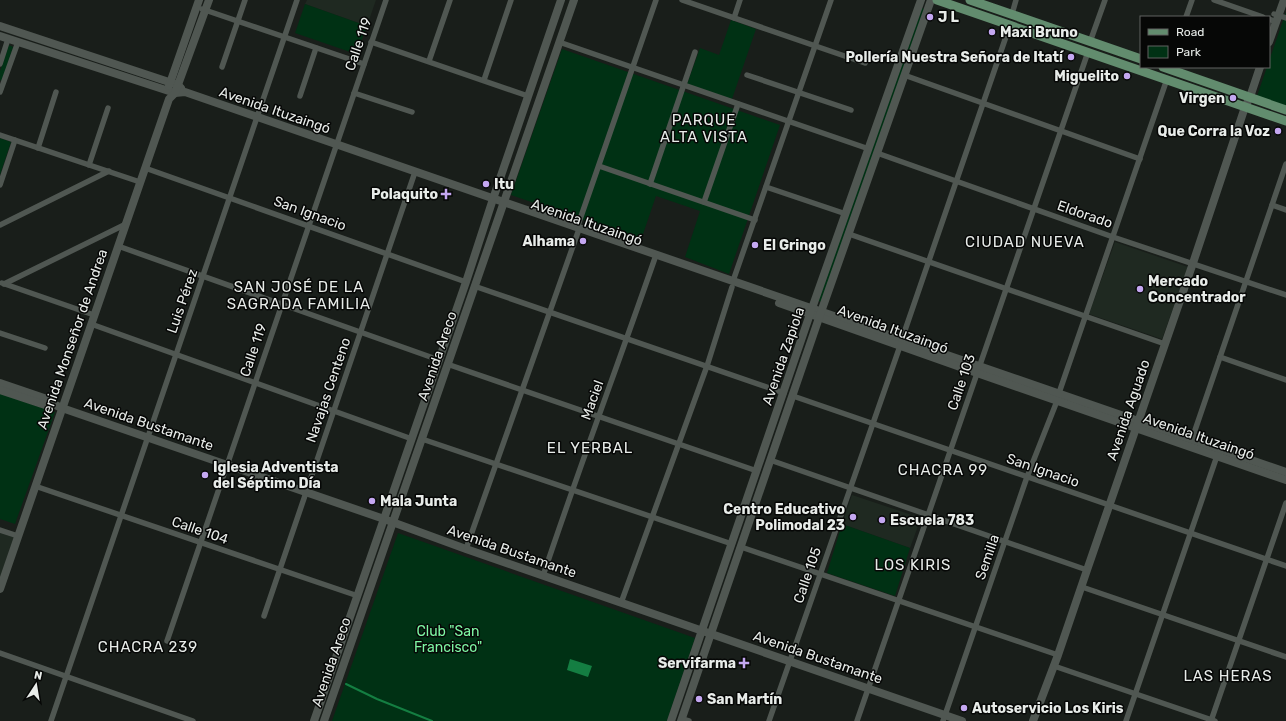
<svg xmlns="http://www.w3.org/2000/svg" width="1286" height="721" viewBox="0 0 1286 721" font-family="Rubik,sans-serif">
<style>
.built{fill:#1f2921}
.green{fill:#003114}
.water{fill:#147e42}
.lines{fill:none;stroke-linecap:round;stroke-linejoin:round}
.stream{stroke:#147e42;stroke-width:2}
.street{stroke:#505752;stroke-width:5.5}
.secondary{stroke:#505752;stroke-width:8}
.primary{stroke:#628c6e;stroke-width:9}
.poi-dot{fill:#c4a7f1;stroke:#060706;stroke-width:1.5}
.labels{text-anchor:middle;stroke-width:3;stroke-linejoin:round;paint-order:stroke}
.poi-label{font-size:14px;font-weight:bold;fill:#e8ece9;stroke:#060706;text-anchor:start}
.street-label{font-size:14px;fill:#e8ece9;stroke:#060706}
.park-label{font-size:14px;fill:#7ef7a4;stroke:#060706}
.neighbourhood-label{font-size:15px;letter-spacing:1px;fill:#e8ece9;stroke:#060706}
</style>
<rect width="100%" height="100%" fill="#191e1a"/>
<g class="built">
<polygon points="307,0 376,0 367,26 305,4"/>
<polygon points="1115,242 1188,267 1162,339 1089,314"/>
<polygon points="852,495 921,518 910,548 842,524"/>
<polygon points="0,533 14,537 0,578"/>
</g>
<g class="green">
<polygon points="305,4 367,26 356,54 295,33"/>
<polygon points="922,8 924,9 823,302 818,301"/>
<polygon points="1286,12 1286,106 1257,96 1267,67 1269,67 1269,61"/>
<polygon points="731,20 756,29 732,99 687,84 700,48 719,55"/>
<polygon points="9,45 13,47 2,81 0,80 0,71"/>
<polygon points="562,49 780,125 729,274 685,257 700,211 656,196 641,240 511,195"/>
<polygon points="0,138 11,142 0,175"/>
<polygon points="0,393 55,412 15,524 0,519"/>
<polygon points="842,524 910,548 895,596 827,573"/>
<polygon points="398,533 695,638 667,721 332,721"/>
</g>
<polygon class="water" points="570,659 592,666 588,677 567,670"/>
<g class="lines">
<polyline class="stream" points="346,684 377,699 432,721"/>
<g class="street">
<polyline points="682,0 865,63"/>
<polyline points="1214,0 1263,17"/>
<polyline points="202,9 364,64"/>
<polyline points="1012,14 1016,0"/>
<polyline points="1274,14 1286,18"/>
<polyline points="1186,17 1192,0"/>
<polyline points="734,18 740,0"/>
<polyline points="1269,19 1276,22"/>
<polyline points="371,42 528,96"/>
<polyline points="559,42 869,149"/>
<polyline points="1090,42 1105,0"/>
<polyline points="429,61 450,0"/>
<polyline points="0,64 8,39"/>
<polyline points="222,67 245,0"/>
<polyline points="747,75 851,110"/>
<polyline points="904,75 1140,159"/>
<polyline points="484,80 511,0"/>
<polyline points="0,92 18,42"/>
<polyline points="354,93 412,112"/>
<polyline points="300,96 316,48"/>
<polyline points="0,135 140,182"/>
<polyline points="38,148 56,92"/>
<polyline points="877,153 1113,237 1286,295"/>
<polyline points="89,165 108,108"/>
<polyline points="599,166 755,220"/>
<polyline points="145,168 466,282"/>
<polyline points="650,184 695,52"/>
<polyline points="0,185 15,140"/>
<polyline points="766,187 846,214"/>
<polyline points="704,202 738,104"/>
<polyline points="1272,205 1286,210"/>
<polyline points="0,225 109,171"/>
<polyline points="577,228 656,0"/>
<polyline points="849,234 1165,344"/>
<polyline points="118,246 439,360"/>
<polyline points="733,281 831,0"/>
<polyline points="2,283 94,315"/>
<polyline points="4,284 126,224"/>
<polyline points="474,286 784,393"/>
<polyline points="91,324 412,439"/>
<polyline points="0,333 45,348"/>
<polyline points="902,339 1010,25"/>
<polyline points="1220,357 1286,380"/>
<polyline points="447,364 757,471"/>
<polyline points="1059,393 1167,79"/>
<polyline points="793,396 1286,566"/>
<polyline points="422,439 732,544"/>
<polyline points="1192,439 1286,164"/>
<polyline points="770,460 1087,570"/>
<polyline points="35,486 358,596"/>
<polyline points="0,530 18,536"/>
<polyline points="741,547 1058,655"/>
<polyline points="466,549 578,232"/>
<path d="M543,576C579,468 619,362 656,255"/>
<polyline points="1082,587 1286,657"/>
<polyline points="621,603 707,366 732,287"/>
<polyline points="264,616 415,172"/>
<polyline points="167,641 386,0"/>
<polyline points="0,653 193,721"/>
<polyline points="1054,666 1215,721"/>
<polyline points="682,719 689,721"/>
<polyline points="51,721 297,0"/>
<polyline points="769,721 900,346"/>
<polyline points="857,721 1088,52"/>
<polyline points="943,721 1027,477 1057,401"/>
<polyline points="1126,721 1218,453"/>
<polyline points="1211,721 1286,503"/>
</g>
<g class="secondary">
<polyline points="0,26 178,85 181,88"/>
<polyline points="0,36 175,93 185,92 1286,472"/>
<polyline points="1269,42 1284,0"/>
<polyline points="169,86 199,0"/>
<polyline points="779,303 977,373 1286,480"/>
<polyline points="0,383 47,399 53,404 62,408 384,519 466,549 962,721"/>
<polyline points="0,390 45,405 53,404"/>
<polyline points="0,589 169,99 175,93 209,0"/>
<polyline points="314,721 466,282 493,199 561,0"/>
<polyline points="324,721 574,0"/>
<polyline points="671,721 810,314 921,0"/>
<polyline points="681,721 821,312 931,0"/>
<polyline points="1033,721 1058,655 1087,570 1193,263 1245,107 1250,97 1260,67"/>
</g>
<g class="primary">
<polyline points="937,0 1286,121"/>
<polyline points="970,0 1141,59"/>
<polyline points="1163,67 1286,110"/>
</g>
</g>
<g class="poi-dot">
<circle cx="930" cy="17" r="4"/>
<circle cx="992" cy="32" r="4"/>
<circle cx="1071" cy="57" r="4"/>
<circle cx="1127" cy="76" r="4"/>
<circle cx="1233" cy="98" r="4"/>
<circle cx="1278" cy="131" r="4"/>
<circle cx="486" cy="184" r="4"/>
<path d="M444 188h4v4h4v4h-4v4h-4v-4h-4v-4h4z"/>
<circle cx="583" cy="241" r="4"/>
<circle cx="755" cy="245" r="4"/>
<circle cx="1140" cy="289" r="4"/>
<circle cx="205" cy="475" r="4"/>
<circle cx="372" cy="501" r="4"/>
<circle cx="853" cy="517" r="4"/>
<circle cx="882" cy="520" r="4"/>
<path d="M742 657h4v4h4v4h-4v4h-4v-4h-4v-4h4z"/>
<circle cx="699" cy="699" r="4"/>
<circle cx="964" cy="708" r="4"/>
</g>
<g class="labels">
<g class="poi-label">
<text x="938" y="22">J L</text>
<text x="1000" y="37">Maxi Bruno</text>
<text x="1063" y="62" text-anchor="end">Pollería Nuestra Señora de Itatí</text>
<text x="1119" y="81" text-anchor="end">Miguelito</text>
<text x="1225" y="103" text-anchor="end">Virgen</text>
<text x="1270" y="136" text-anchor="end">Que Corra la Voz</text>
<text x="494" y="189">Itu</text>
<text x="438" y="199" text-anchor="end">Polaquito</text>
<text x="575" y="246" text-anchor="end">Alhama</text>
<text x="763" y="250">El Gringo</text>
<text x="1148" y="286">Mercado<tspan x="1148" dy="16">Concentrador</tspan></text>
<text x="213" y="472">Iglesia Adventista<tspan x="213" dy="16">del Séptimo Día</tspan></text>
<text x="380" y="506">Mala Junta</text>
<text x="845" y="514" text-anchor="end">Centro Educativo<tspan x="845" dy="16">Polimodal 23</tspan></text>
<text x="890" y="525">Escuela 783</text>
<text x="736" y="668" text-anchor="end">Servifarma</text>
<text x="707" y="704">San Martín</text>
<text x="972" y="713">Autoservicio Los Kiris</text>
</g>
<g class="street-label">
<text transform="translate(358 44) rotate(-71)" y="5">Calle 119</text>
<text transform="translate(275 110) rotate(19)" y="5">Avenida Ituzaingó</text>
<text transform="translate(310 213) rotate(20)" y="5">San Ignacio</text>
<text transform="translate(1085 214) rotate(19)" y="5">Eldorado</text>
<text transform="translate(587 222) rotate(19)" y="5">Avenida Ituzaingó</text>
<text transform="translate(182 301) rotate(-71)" y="5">Luis Pérez</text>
<text transform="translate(893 329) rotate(20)" y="5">Avenida Ituzaingó</text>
<text transform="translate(72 339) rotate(-71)" y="5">Avenida Monseñor de Andrea</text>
<text transform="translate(253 350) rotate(-71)" y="5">Calle 119</text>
<text transform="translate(437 356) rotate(-71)" y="5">Avenida Areco</text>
<text transform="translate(783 356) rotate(-71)" y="5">Avenida Zapiola</text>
<text transform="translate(961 382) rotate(-71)" y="5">Calle 103</text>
<text transform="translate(328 390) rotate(-71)" y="5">Navajas Centeno</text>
<text transform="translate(592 400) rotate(-70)" y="5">Maciel</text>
<text transform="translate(1128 410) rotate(-71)" y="5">Avenida Aguado</text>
<text transform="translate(149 424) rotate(19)" y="5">Avenida Bustamante</text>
<text transform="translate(1199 436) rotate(19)" y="5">Avenida Ituzaingó</text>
<text transform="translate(1043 470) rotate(19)" y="5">San Ignacio</text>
<text transform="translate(200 530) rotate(19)" y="5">Calle 104</text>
<text transform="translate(512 551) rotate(19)" y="5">Avenida Bustamante</text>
<text transform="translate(987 557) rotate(-71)" y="5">Semilla</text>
<text transform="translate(807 575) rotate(-71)" y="5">Calle 105</text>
<text transform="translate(818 657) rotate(19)" y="5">Avenida Bustamante</text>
<text transform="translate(331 662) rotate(-71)" y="5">Avenida Areco</text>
</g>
<g class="park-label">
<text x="448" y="636">Club "San<tspan x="448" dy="16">Francisco"</tspan></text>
</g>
<g class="neighbourhood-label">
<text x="704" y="125">PARQUE<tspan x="704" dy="17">ALTA VISTA</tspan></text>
<text x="1025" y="247">CIUDAD NUEVA</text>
<text x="299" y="292">SAN JOSÉ DE LA<tspan x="299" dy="17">SAGRADA FAMILIA</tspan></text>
<text x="590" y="453">EL YERBAL</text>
<text x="943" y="475">CHACRA 99</text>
<text x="913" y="570">LOS KIRIS</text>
<text x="148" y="652">CHACRA 239</text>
<text x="1228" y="681">LAS HERAS</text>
</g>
</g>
<rect x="1140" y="16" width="130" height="52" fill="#060706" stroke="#606361"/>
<rect x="1148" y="29" width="20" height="6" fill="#628c6e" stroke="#606361"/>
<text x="1176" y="36" font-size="12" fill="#e8ece9">Road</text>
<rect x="1148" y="46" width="20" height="12" fill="#003114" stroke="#606361"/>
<text x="1176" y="56" font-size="12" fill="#e8ece9">Park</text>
<g transform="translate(36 685) rotate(12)" stroke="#060706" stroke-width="3" paint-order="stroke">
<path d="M0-3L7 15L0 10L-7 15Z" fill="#e8ece9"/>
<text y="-6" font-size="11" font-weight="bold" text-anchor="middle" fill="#e8ece9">N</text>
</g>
</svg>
